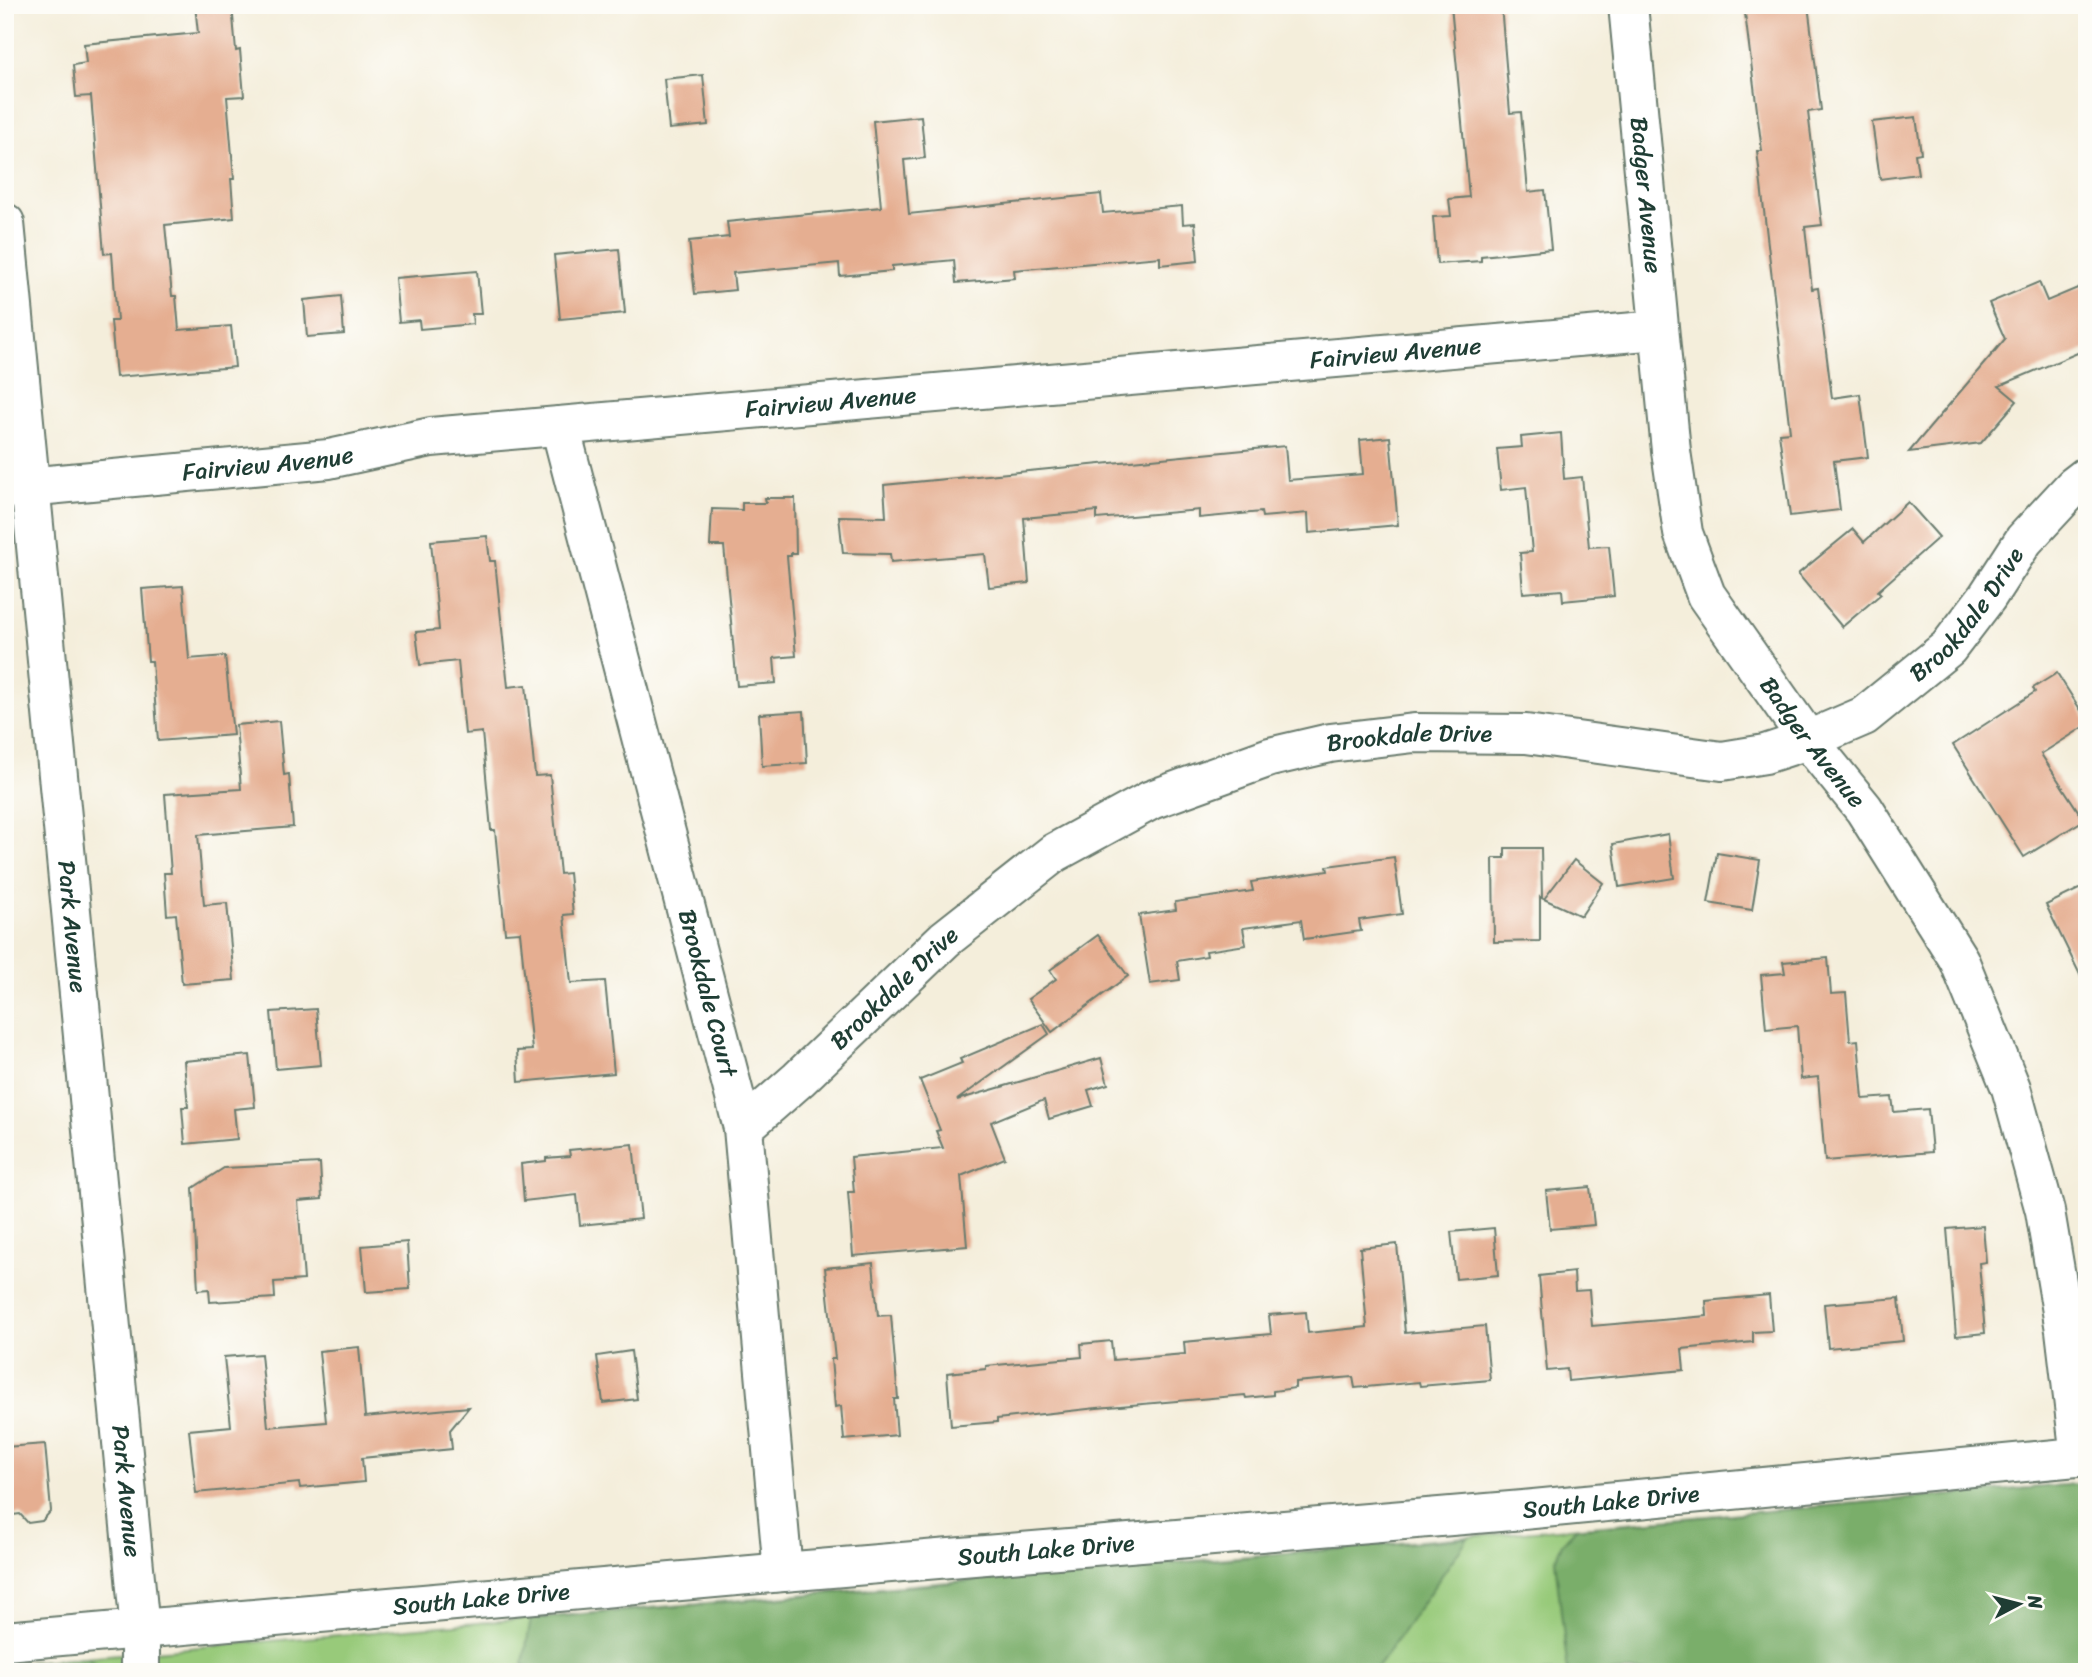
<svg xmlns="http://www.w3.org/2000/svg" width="2092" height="1677" viewBox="0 0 2092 1677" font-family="Sriracha,sans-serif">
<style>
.green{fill:#98ca7a;stroke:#5c8457;stroke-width:2}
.forest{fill:#7aae6a;stroke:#4c764f;stroke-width:2}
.building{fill:#e5ae91}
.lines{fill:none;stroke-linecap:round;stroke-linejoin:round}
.street-casing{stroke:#6a7b6e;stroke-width:42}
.secondary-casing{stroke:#6a7b6e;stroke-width:42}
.street{stroke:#fff;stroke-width:38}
.secondary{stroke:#fff;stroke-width:38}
.labels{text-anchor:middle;stroke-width:5;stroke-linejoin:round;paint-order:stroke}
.street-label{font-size:24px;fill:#1f3d34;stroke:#fdfcf7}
</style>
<rect width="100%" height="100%" fill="#fdfcf7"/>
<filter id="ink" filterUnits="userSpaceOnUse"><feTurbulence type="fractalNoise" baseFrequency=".0143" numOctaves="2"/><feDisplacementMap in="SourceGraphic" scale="14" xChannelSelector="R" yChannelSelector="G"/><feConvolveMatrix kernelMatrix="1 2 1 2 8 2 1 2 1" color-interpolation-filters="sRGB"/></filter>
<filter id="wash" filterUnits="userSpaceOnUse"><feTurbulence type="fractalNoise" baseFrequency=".00686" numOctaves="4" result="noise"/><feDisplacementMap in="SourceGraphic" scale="28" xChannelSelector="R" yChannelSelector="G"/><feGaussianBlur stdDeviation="1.57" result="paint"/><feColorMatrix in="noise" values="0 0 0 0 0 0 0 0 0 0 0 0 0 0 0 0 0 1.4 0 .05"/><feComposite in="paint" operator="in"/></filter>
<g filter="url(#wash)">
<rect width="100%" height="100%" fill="#f4eedb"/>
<polygon class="green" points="2087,1483 2087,1672 5,1672 5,1664"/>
<g class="forest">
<polygon points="2087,1483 2087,1672 1568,1672 1555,1560 1562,1543 1576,1528"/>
<polygon points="1468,1538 1374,1672 533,1672 523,1664 531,1619"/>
<polygon points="87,1657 102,1667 105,1672 5,1672 5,1664"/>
</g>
<g id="blocks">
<g class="building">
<polygon points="195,5 232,5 236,51 240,50 244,96 227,97 234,179 231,179 234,218 165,225 172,296 176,296 179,330 231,326 235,367 116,377 111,321 117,321 112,253 104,254 91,96 76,97 73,65 86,63 84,44 198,33"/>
<polygon points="1451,5 1501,5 1510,113 1521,112 1528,192 1545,190 1551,249 1481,256 1481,261 1437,264 1433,217 1451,216 1449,199 1469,197"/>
<polygon points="1744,5 1808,5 1821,110 1808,112 1822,225 1805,227 1812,289 1818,288 1832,398 1860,394 1868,457 1834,461 1840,510 1790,516 1779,433 1790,432 1757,151 1762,151"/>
<polygon points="703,75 708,125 669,129 664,79"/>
<polygon points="921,116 925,158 904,160 909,214 1101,194 1103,213 1182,206 1183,224 1195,223 1198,261 1160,265 1160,257 1048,267 1014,270 1015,278 956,283 954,260 892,266 892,271 840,276 839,263 733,273 735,290 695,294 689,241 729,237 727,222 881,207 873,121"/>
<polygon points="1916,117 1921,153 1915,154 1918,174 1880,179 1872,122"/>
<polygon points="619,249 625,313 560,319 554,255"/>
<polygon points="477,271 481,314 472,314 473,324 420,329 419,320 399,322 395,278"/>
<polygon points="2039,282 2047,301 2087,284 2087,349 1999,386 2017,401 1981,443 1909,452 2005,339 1989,303"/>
<polygon points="341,296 344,334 307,337 304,300"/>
<polygon points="1561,433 1564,479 1582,477 1589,547 1609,546 1614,596 1563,601 1562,590 1523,593 1520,553 1532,552 1526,487 1501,490 1497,449 1522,447 1521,437"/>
<polygon points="1390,437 1398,525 1309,533 1308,513 1262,517 1261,512 1199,518 1199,510 1097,519 1097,511 1024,518 1029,583 989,587 985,554 891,562 890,554 843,553 839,516 886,517 884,485 1285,446 1288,480 1363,474 1360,440"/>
<polygon points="765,498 795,498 796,553 791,553 791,556 787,556 796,656 774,658 776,683 737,686 724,546 710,546 712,509 742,510 742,503 766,503"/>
<polygon points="1908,502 1939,537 1878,591 1881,594 1842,627 1798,574 1853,529 1864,542"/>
<polygon points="487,536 490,561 495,561 508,687 526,685 535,776 550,775 560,874 569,873 573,914 564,915 571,983 605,981 614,1073 519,1082 517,1051 532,1050 520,932 505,933 495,830 491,830 482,732 465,734 458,661 420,665 416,632 439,630 431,541"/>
<polygon points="183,586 189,659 225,656 233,735 158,741 152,661 148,661 142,589"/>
<polygon points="2057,673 2087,720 2087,725 2041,754 2084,820 2024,857 1953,745 2035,692 2033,688"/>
<polygon points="804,711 807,763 762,766 759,714"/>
<polygon points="279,721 284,775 289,774 293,827 198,835 204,905 227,903 234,980 182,984 176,914 167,915 164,873 171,873 165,794 241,789 236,725"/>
<polygon points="1668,834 1674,878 1619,887 1613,844"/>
<polygon points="1505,848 1541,848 1542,898 1540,897 1540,941 1494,942 1493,858 1505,858"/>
<polygon points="1717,853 1760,860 1752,910 1708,903"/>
<polygon points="1394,857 1402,914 1359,920 1361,931 1304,939 1301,920 1243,928 1246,945 1206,951 1207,956 1177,961 1180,980 1150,984 1139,915 1176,910 1175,902 1253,891 1251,882 1328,871 1327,866"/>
<polygon points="1574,860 1603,883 1581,916 1544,899"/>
<polygon points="2087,885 2087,989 2046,905"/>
<polygon points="1098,935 1128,976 1052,1032 1028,999 1056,979 1050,970"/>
<polygon points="1828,958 1831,994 1846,993 1850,1041 1858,1040 1863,1099 1892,1097 1894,1112 1928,1109 1932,1152 1825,1161 1818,1077 1801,1079 1797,1026 1766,1029 1761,975 1785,973 1783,962"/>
<polygon points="316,1009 321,1065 276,1069 271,1012"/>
<polygon points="1043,1024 1049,1034 957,1100 1101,1058 1108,1084 1088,1090 1093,1106 1049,1119 1044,1100 991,1122 1005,1158 961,1176 967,1246 853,1256 848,1192 854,1192 851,1157 943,1148 936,1131 940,1130 920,1080 962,1063 960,1059"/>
<polygon points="250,1055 255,1107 234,1109 237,1139 185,1144 182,1107 188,1107 184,1061"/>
<polygon points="633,1144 641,1219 580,1225 577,1195 524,1201 521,1164 546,1161 546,1158 570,1156 569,1150"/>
<polygon points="320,1163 322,1199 298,1201 304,1280 274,1282 275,1298 210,1302 209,1289 198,1290 193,1188 224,1168"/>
<polygon points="1590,1187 1594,1225 1550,1229 1546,1191"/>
<polygon points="1983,1226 1986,1262 1979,1263 1985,1333 1956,1336 1947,1229"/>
<polygon points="1494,1228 1498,1275 1456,1279 1451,1232"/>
<polygon points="407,1242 410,1289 366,1292 362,1246"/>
<polygon points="1397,1244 1405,1333 1485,1326 1490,1380 1420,1386 1419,1382 1355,1388 1353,1377 1295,1382 1295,1388 1273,1391 1273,1395 1246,1398 1245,1395 1097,1408 997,1419 997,1422 951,1426 947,1373 986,1369 986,1366 1082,1357 1081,1344 1111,1341 1113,1360 1185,1354 1184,1342 1271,1334 1269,1315 1306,1312 1308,1333 1367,1327 1360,1248"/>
<polygon points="873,1263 878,1316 891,1315 898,1399 894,1399 897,1435 844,1440 841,1406 835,1407 831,1359 835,1359 825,1268"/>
<polygon points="1574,1272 1575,1291 1589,1290 1592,1326 1707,1316 1706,1301 1769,1295 1772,1331 1753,1332 1753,1342 1682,1349 1684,1370 1568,1381 1567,1369 1547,1371 1539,1276"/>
<polygon points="1899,1298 1903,1341 1828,1348 1824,1304"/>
<polygon points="359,1347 365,1417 469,1407 450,1430 452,1449 362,1458 364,1482 300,1488 299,1483 196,1493 189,1430 231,1426 224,1357 261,1354 268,1427 326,1422 319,1351"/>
<polygon points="631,1351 637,1399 603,1403 597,1356"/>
<polygon points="45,1444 51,1511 42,1521 28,1523 20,1514 5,1516 5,1447"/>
</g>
</g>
</g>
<g filter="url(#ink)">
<use href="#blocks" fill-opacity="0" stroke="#6a7b6e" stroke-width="2"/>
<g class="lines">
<defs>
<g id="street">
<path id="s1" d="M1628,5L1671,451L1683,533L1706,595L1808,740L1864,809L1959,960L2011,1088L2045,1211L2065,1330L2080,1457"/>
<path id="s2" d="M5,223L140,1630V1672"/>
<path id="s3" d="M560,426L743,1128L783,1572"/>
<path id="s4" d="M5,489L329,459L431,437L1658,330"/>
<path id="s5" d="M743,1128L799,1079L945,939L1054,853L1151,800L1270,757L1330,743L1414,733L1526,734L1722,761L1765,754L1808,740L1864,716L1948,648L1987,597L2024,540L2074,486L2087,476"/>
</g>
<g id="secondary">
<path id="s6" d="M5,1641L783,1572L1523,1510L2087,1456"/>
</g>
</defs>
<use href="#street" class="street-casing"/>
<use href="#secondary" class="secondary-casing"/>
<use href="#street" class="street"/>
<use href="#secondary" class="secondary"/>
</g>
</g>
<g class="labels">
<g class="street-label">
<text dy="8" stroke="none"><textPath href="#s1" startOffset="191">Badger Avenue</textPath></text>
<text dy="8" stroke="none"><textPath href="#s4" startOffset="1398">Fairview Avenue</textPath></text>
<text dy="8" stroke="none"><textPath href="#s4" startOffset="831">Fairview Avenue</textPath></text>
<text dy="8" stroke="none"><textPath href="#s4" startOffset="264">Fairview Avenue</textPath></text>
<text dy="8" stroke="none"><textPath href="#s5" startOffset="1404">Brookdale Drive</textPath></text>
<text dy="8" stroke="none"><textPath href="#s5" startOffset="794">Brookdale Drive</textPath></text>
<text dy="8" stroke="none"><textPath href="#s1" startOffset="779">Badger Avenue</textPath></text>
<text dy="8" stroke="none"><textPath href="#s2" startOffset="707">Park Avenue</textPath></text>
<text dy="8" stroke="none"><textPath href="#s5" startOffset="206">Brookdale Drive</textPath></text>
<text dy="8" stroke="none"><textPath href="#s3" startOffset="586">Brookdale Court</textPath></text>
<text dy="8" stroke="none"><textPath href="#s2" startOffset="1274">Park Avenue</textPath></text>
<text dy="8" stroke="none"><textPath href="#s6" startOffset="1612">South Lake Drive</textPath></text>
<text dy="8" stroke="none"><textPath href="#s6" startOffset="1045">South Lake Drive</textPath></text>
<text dy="8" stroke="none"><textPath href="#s6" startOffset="478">South Lake Drive</textPath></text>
</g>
</g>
<rect width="2092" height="1677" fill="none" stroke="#fdfcf7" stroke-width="28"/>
<g transform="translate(2019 1604) rotate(83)" stroke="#fdfcf7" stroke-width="5" paint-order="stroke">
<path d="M0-5L12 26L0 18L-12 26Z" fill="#1f3d34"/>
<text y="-10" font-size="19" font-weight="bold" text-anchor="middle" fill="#1f3d34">N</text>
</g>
</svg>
